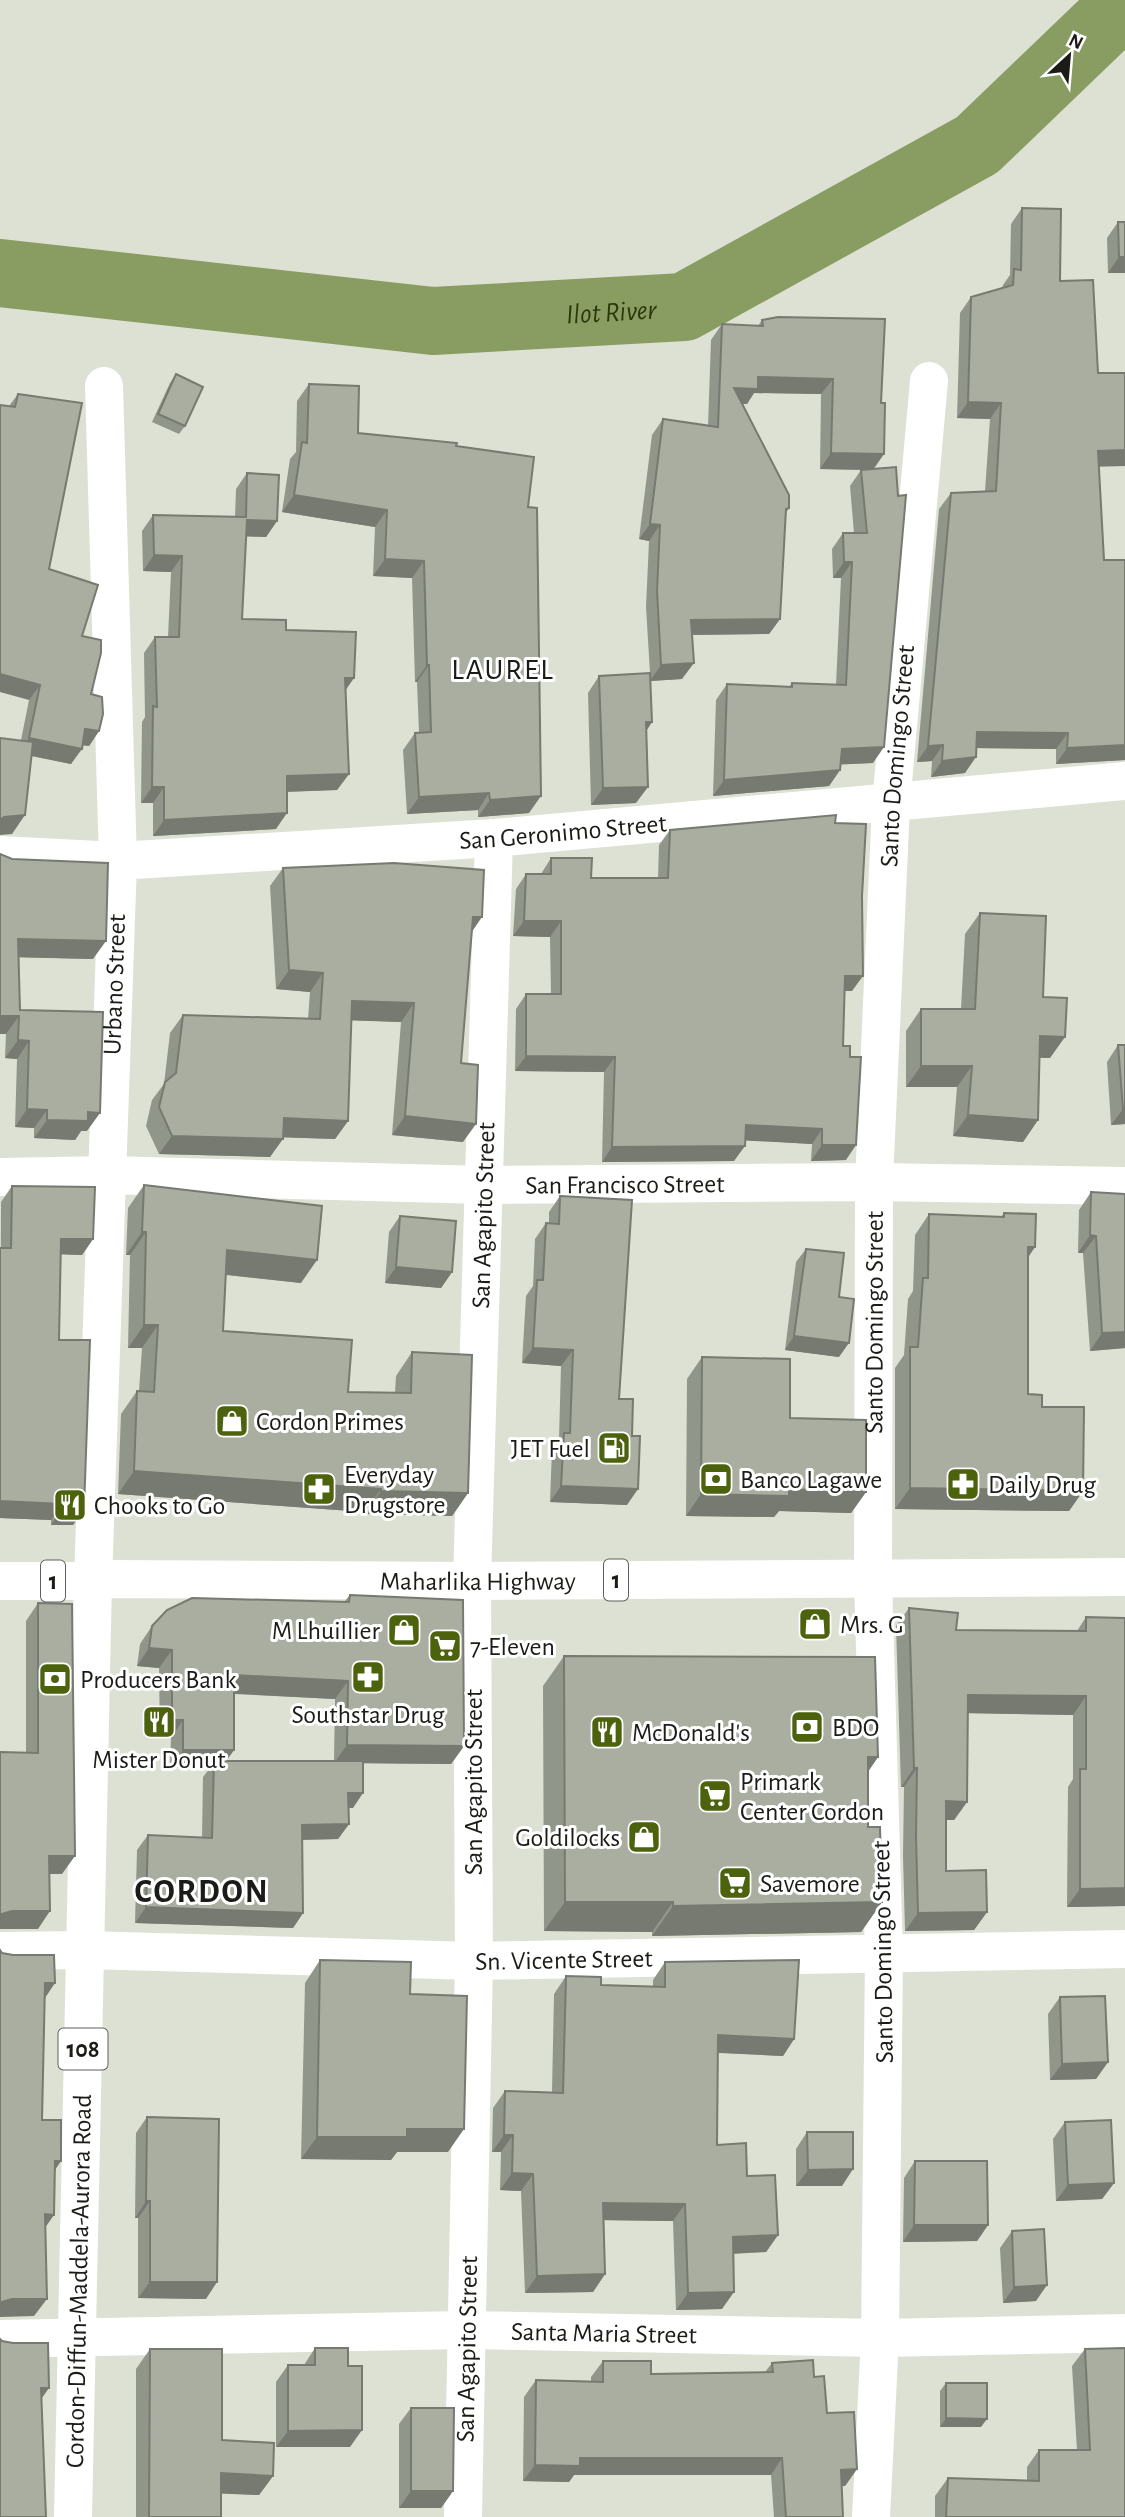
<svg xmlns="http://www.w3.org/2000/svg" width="1125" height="2517" viewBox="0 0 1125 2517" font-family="'Alegreya Sans',sans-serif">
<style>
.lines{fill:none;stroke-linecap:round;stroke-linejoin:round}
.river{stroke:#899c62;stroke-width:68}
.street{stroke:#fff;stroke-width:38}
.primary{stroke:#fff;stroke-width:38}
.highway{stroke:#fff;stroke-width:38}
.wall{fill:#91968a;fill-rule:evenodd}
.shaded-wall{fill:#767a70}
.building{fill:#a9aea0;stroke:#767a70;stroke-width:2}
.labels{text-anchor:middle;stroke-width:6;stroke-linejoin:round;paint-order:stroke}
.shield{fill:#fff;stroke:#5f605d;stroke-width:2}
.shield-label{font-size:24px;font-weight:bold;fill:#1b1c17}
.street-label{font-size:26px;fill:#1b1c17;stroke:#fff}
.poi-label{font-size:26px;fill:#1b1c17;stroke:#fff;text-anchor:start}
.water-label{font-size:28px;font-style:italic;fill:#2c380b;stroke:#fff}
.quarter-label{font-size:30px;letter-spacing:2px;fill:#1b1c17;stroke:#fff}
.district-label{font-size:33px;font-weight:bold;letter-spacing:2px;fill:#1b1c17;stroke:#fff}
</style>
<rect width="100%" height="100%" fill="#dce1d3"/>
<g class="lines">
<path class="river" id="s1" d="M0,273L433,321L684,307L977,145L1125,3"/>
<g class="street">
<path id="s2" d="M0,855L118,861L494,838L1125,781"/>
<path id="s3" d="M0,1177L107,1175L485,1185L874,1182L1125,1186"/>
<path id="s4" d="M93,1581L118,861L104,386"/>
<path id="s5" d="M0,1951L85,1950L474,1961L1125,1949"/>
<path id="s6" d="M0,2339L465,2330L880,2338L1125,2333"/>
<path id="s7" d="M463,2517L474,1961L472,1581L494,838"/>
<path id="s8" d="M871,2517L880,2338L884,1954L873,1580L874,1182L891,804L929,381"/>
</g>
<path class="primary" id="s9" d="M73,2517L93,1581"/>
<path class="highway" id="s10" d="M0,1581H93L106,1579L472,1581L1125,1577"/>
</g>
<g class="wall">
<polygon points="1022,208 1060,281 1099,467 1104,560 1125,560 1125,760 1056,764 1056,749 977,748 965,773 931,777 932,761 917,762 939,509 951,493 985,491 990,419 957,418 960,313 971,297 1002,288 1003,285 1010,275 1011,224"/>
<polygon points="1118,222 1125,273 1108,273 1107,238"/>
<polygon points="885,319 874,469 873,763 841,764 840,770 829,786 713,796 716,700 727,684 789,687 792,683 836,685 841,578 833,578 832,549 843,533 854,533 850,486 861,470 865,470 820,469 821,394 754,393 747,404 743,404 789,508 786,513 780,619 769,634 692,635 682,679 650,681 652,722 647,730 636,803 591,805 588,693 599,676 650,673 646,607 649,541 639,539 652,435 663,419 708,426 711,340 722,324 758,326 762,320"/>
<polygon points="176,374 185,426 179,434 152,422 170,383"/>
<polygon points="309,384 358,433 456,446 528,507 529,813 478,817 478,810 407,814 403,750 415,733 419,733 417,682 415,682 412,578 373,576 375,527 282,512 290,459 296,452 297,401"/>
<polygon points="18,394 49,569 82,636 91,694 99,731 89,746 82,745 71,764 31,756 12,834 21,740 29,700 9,406"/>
<polygon points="247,473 277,521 266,537 246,536 242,619 286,630 346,691 349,774 337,790 287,792 276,829 153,836 153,803 141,803 142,722 145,717 144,653 155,637 168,637 171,572 143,571 142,531 153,515 235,517 236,489"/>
<polygon points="835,823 852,991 845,991 843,1046 846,1160 811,1161 812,1144 745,1140 734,1161 602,1162 604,1072 515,1071 516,1009 526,994 551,994 550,937 513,936 516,889 526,874 541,874 551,858 591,878 658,878 659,845 670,830"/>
<polygon points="0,854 93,959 19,957 20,1010 87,1131 81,1131 75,1140 34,1138 34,1128 15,1127 17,1059 5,1058 6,1034"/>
<polygon points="283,868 471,932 461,1063 463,1142 392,1135 401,1022 351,1020 348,1121 335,1139 283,1137 270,1157 159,1154 146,1126 152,1100 164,1084 170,1033 183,1015 308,1019 310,992 276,989 270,886"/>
<polygon points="980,913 1043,997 1050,1058 1040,1058 1038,1120 1023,1142 953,1136 957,1087 906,1087 906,1031 921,1009 961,1009 965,934"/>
<polygon points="1118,1045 1125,1124 1111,1125 1107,1062"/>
<polygon points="144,1185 301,1283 226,1275 223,1331 348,1392 395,1393 396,1376 412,1352 468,1493 452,1516 365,1514 365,1512 118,1494 121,1414 137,1391 139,1391 142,1348 128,1348 130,1255 126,1255 128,1208"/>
<polygon points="12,1186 93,1239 82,1255 60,1254 59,1340 84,1509 73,1525 51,1525 51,1520 0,1518 1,1202"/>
<polygon points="1091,1192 1125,1194 1125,1348 1090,1351 1083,1253 1078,1253 1079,1210"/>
<polygon points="560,1196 619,1399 627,1505 550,1502 552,1449 559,1439 561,1366 522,1363 526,1296 533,1286 535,1239 546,1223 549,1223 549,1212"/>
<polygon points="1004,1213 1028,1257 1028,1394 1042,1407 1083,1491 1069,1511 895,1509 895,1368 904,1355 908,1299 913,1291 915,1235 929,1214 1001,1217"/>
<polygon points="400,1216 452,1272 441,1288 385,1283 389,1232"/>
<polygon points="806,1249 839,1297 839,1357 785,1350 796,1262"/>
<polygon points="702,1357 790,1418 866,1492 851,1513 779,1511 774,1517 686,1516 687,1379"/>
<path d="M350,1595L464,1746L451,1764L363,1763L353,1808H348L349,1824L338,1839L302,1840L303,1913L293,1928L135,1923L137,1850L148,1835L202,1838L203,1777L210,1768H170L171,1738H160L159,1668L137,1666L140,1644L152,1626L344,1602ZM234,1694L335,1699L334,1761H226L234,1750Z"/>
<polygon points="38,1603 62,1874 49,1874 38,1929 0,1929 0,1752 26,1753 26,1621"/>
<polygon points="909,1608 956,1630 1077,1631 1086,1617 1125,1906 1067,1907 1068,1787 1073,1779 1073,1715 968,1713 967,1802 954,1820 946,1820 946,1871 987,1912 974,1930 905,1931 903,1856 904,1787 901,1787 896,1626"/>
<polygon points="564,1656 878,1757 868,1772 868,1827 882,1902 861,1932 652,1936 652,1932 544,1931 543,1686"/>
<polygon points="320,1960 410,1994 448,2152 397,2152 391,2160 301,2159 305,1983"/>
<polygon points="665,1962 794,2039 783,2056 718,2053 717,2145 747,2176 778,2235 766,2252 733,2254 722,2309 676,2310 673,2221 604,2220 605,2274 593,2292 525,2293 521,2191 500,2190 501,2152 492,2152 493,2108 505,2091 552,2092 554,1994 566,1976 601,1985 653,1986 653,1980"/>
<polygon points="1060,1997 1108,2062 1096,2079 1050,2080 1048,2014"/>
<polygon points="147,2117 206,2299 138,2298 138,2218 135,2218 136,2133"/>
<polygon points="1065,2122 1114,2183 1102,2199 1056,2201 1053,2139"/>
<polygon points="807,2132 842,2186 796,2186 796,2149"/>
<polygon points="915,2161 988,2225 977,2241 903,2242 904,2178"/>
<polygon points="1012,2231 1036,2301 1003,2303 1000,2248"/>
<polygon points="315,2348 350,2447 276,2447 276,2382 288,2365 304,2365"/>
<polygon points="150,2349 222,2440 273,2476 259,2495 221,2493 221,2517 136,2517 136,2369"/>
<polygon points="1085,2349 1125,2517 935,2517 935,2496 948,2478 1027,2480 1027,2467 1039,2450 1077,2450 1072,2366"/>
<polygon points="603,2361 651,2374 765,2372 772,2363 814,2377 827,2413 857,2469 845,2486 842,2486 843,2517 774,2517 771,2475 574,2475 569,2482 523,2481 524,2397 536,2380 591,2381 591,2377"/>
<polygon points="946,2383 981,2427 940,2427 940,2391"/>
<polygon points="411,2408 453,2491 441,2508 399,2508 399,2424"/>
</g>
<g class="shaded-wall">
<polygon points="1119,257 1125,257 1125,273 1108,273"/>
<polygon points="758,377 833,379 821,394 754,393 747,404 723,403 734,388"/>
<polygon points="968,402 1001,403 990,419 957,418"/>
<polygon points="1125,450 1125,466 1087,467 1098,451"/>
<polygon points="831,453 884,454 873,470 820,469"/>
<polygon points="294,495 387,510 375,527 282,512"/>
<polygon points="247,520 277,521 266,537 236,536"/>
<polygon points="650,524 660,525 649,541 639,539"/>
<polygon points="154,555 182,556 171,572 143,571"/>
<polygon points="385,559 424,561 412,578 373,576"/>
<polygon points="844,562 852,562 841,578 833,578"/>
<polygon points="780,619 769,634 680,635 691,620"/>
<polygon points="694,663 682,679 650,681 661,665"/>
<polygon points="427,665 429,665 417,682 415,682"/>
<polygon points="0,674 40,685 29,700 0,692"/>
<polygon points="345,678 354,678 343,694"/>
<polygon points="646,722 652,722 641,738"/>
<polygon points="85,729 99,731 89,746 75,744"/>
<polygon points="977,732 1068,733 1056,749 966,748"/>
<polygon points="29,738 82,749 71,764 18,753"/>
<polygon points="943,745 932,761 917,762 928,746"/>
<polygon points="1125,745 1125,760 1056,764 1067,748"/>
<polygon points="884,747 873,763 831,765 842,749"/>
<polygon points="976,757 965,773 931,777 942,761"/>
<polygon points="840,770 829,786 713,796 724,780"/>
<polygon points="349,774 337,790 276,792 287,776"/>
<polygon points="152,787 164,787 153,803 141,803"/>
<polygon points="648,787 636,803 591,805 603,788"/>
<polygon points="489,793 478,810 407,814 419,797"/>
<polygon points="541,796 529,813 478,817 490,800"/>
<polygon points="287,813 276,829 153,836 164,820"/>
<polygon points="25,815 12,834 0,835 0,820 4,817"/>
<polygon points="473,917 482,917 469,936"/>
<polygon points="524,921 561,921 550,937 513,936"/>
<polygon points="18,939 106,941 93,959 5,957"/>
<polygon points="289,970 323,973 310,992 276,989"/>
<polygon points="845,976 863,976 852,991 835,991"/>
<polygon points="352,1001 414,1003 401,1022 339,1020"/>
<polygon points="0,1016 19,1016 6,1034 0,1034"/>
<polygon points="1040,1036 1065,1037 1050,1058 1025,1057"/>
<polygon points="18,1040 29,1041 17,1059 5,1058"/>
<polygon points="526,1056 615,1057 604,1072 515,1071"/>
<polygon points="921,1066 972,1066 957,1087 906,1087"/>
<polygon points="1125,1108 1125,1124 1111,1125 1123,1109"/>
<polygon points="27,1109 47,1110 34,1128 15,1127"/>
<polygon points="88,1112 100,1113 87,1131 81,1131 75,1140 34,1138 47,1120"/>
<polygon points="968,1115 1038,1120 1023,1142 953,1136"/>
<polygon points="405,1116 476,1124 463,1142 392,1135"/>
<polygon points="284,1118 348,1121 335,1139 271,1137"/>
<polygon points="746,1125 822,1129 812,1144 736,1140"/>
<polygon points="172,1136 283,1139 270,1157 159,1154"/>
<polygon points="822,1145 856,1145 846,1160 811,1161"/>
<polygon points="745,1146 734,1161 602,1162 612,1147"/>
<polygon points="142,1232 146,1232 130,1255 126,1255"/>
<polygon points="1090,1235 1096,1236 1083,1253 1078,1253"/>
<polygon points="61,1239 93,1239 82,1255 50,1254"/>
<polygon points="1028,1247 1035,1247 1021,1268"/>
<polygon points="227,1250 317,1260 301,1283 211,1273"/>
<polygon points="396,1267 452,1272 441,1288 385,1283"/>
<polygon points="144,1325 158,1325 142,1348 128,1348"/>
<polygon points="1125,1332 1125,1348 1090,1351 1102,1333"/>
<polygon points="794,1336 849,1343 839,1357 785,1350"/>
<polygon points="533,1348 573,1350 561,1366 522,1363"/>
<polygon points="134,1471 381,1489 365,1512 118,1494"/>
<polygon points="561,1486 638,1489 627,1505 550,1502"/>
<polygon points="910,1488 1083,1491 1069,1511 895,1509"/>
<polygon points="789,1489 866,1492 851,1513 779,1511 774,1517 686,1516 701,1494"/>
<polygon points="381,1491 468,1493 452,1516 365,1514"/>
<polygon points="0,1501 62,1504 51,1520 0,1518"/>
<polygon points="62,1509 84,1509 73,1525 51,1525"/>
<polygon points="149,1648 172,1650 159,1668 137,1666"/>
<polygon points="234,1675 348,1681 335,1699 221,1693"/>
<polygon points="968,1695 1086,1696 1073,1715 956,1713"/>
<polygon points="172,1720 183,1720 171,1738 160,1738"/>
<polygon points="347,1745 464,1746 451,1764 334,1763"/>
<polygon points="183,1750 234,1750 221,1768 214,1761 210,1768 170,1768"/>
<polygon points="868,1757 878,1757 857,1787"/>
<polygon points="914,1768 917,1768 904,1787 901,1787"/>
<polygon points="348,1793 363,1793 353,1808 337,1808"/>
<polygon points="946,1801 967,1802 954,1820 933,1820"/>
<polygon points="349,1824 338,1839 291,1840 302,1825"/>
<polygon points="49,1856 75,1856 62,1874 37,1874"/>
<polygon points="1125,1888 1125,1906 1067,1907 1080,1889"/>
<polygon points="565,1902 673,1902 652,1932 544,1931"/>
<polygon points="882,1902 861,1932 652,1936 673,1906"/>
<polygon points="146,1907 303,1913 293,1928 135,1923"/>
<polygon points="12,1911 50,1911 38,1929 0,1929 0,1916 2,1914"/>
<polygon points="987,1912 974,1930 905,1931 918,1913"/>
<polygon points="45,1983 55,1983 43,2001"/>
<polygon points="718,2035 794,2039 783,2056 706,2052"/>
<polygon points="1108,2062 1096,2079 1050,2080 1062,2064"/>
<polygon points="407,2129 464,2129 448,2152 397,2152 391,2160 301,2159 317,2137"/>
<polygon points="504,2135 513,2135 501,2152 492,2152"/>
<polygon points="55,2161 61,2161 49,2179"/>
<polygon points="853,2169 842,2186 796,2186 808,2170"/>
<polygon points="512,2173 533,2174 521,2191 500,2190"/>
<polygon points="1114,2183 1102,2199 1056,2201 1068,2185"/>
<polygon points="146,2201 150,2201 138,2218 135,2218"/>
<polygon points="603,2203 685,2204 673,2221 591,2220"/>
<polygon points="45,2214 54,2215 42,2232"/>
<polygon points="914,2225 988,2225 977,2241 903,2242"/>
<polygon points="778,2235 766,2252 721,2254 733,2237"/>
<polygon points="605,2274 593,2292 525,2293 537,2276"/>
<polygon points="150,2282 217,2282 206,2299 138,2298"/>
<polygon points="1047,2285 1036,2301 1003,2303 1014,2287"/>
<polygon points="734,2292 722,2309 676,2310 688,2293"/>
<polygon points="12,2299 47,2299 34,2316 0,2317 0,2304 2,2302"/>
<polygon points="41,2388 49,2388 37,2405"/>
<polygon points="946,2418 987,2419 981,2427 940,2427"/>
<polygon points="362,2430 350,2447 276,2447 288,2431"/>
<polygon points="580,2458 782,2458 771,2475 574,2475 569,2482 523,2481 535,2465"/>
<polygon points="857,2469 845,2486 829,2487 841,2470"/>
<polygon points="221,2473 273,2476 259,2495 207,2493"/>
<polygon points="411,2491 453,2491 441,2508 399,2508"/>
</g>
<g class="building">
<polygon points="1022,208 1061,209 1060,281 1093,280 1098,373 1125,373 1125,450 1098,451 1104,560 1125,560 1125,745 1067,748 1068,733 977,732 976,757 942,761 943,745 928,746 951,493 996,491 1001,403 968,402 971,297 1013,285 1014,269 1021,270"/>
<polygon points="1118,222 1125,222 1125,257 1119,257"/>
<polygon points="778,317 885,319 881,403 885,403 884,454 831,453 833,379 758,377 758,389 734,388 789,495 789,508 786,509 780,619 691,620 694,663 661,665 657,591 660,525 650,524 663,419 718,427 722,324 763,326 762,320"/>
<polygon points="176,374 203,387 185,426 158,414"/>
<polygon points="309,384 359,386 358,433 457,443 456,446 534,457 528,507 537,508 541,796 490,800 489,793 419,797 415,733 431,732 429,665 427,665 424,561 385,559 387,510 294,495 302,442 307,443"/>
<polygon points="18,394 82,403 49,569 98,585 82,636 101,640 101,653 91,694 102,697 103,714 99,731 85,729 82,749 29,738 40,685 0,674 0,405 15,407"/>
<polygon points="896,467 898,496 906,495 884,747 842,749 840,770 724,780 727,684 792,687 792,683 846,685 852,562 844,562 843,533 867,533 861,470"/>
<polygon points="247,473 279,475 277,521 247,520 242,619 286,620 286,630 356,632 354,678 345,678 349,774 287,776 287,813 164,820 164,787 152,787 153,706 157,707 155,637 179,637 182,556 154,555 153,515 246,517"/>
<polygon points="650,673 652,722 646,722 648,787 603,788 599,676"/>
<polygon points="0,738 33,742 25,815 4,817 0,820"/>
<polygon points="836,815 835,823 866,824 862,896 863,976 845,976 843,1046 850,1046 850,1057 861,1057 856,1145 822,1145 822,1129 746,1125 745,1146 612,1147 615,1057 526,1056 526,994 561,994 561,921 524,921 526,874 551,874 551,858 592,858 591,878 668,878 670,830"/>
<polygon points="0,854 12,859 108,863 106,941 18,939 20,1010 103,1012 100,1113 88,1112 88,1121 47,1120 47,1110 27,1109 29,1041 18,1040 19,1016 0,1016"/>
<polygon points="394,863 484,870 482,917 473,917 461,1063 478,1065 476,1124 405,1116 414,1003 352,1001 348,1121 284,1118 283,1139 172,1136 159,1107 165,1082 176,1073 183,1015 320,1019 323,973 289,970 283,868"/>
<polygon points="980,913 1046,916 1043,997 1067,998 1065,1037 1040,1036 1038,1120 968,1115 972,1066 921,1066 921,1009 975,1009"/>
<polygon points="1118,1045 1125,1045 1125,1108 1123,1109"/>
<polygon points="144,1185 322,1206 317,1260 227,1250 223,1331 352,1340 348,1392 411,1393 412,1352 472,1355 468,1493 381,1491 381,1489 134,1471 137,1391 154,1392 158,1325 144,1325 146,1232 142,1232"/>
<polygon points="12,1186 95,1187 93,1239 61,1239 59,1340 90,1340 84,1509 62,1509 62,1504 0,1501 0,1248 11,1248"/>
<polygon points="1091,1192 1125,1194 1125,1332 1102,1333 1096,1236 1090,1235"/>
<polygon points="560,1196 632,1200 619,1399 633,1399 632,1436 640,1436 638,1489 561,1486 564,1433 570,1433 573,1350 533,1348 537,1280 543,1280 546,1223 559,1224"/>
<polygon points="1004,1213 1036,1214 1035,1247 1028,1247 1028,1394 1042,1395 1042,1407 1084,1407 1083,1491 910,1488 910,1347 918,1347 923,1278 928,1278 929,1214 1004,1217"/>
<polygon points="400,1216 456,1221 452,1272 396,1267"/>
<polygon points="806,1249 844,1253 839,1297 854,1299 849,1343 794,1336"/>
<polygon points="702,1357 790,1359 790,1418 866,1420 866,1492 789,1489 789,1496 701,1494"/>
<polygon points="350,1595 463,1600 464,1746 347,1745 348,1681 234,1675 234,1750 183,1750 183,1720 172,1720 172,1650 149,1648 152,1626 167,1610 192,1598 349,1602"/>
<polygon points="38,1603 72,1604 75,1856 49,1856 50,1911 12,1911 2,1914 0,1916 0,1752 38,1753"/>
<polygon points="909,1608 958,1613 956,1630 1086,1631 1086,1617 1125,1618 1125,1888 1080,1889 1080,1769 1086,1769 1086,1696 968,1695 967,1802 946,1801 946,1871 986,1870 987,1912 918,1913 916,1837 917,1768 914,1768"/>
<polygon points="564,1656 875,1657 878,1757 868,1757 868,1827 880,1827 882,1902 673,1906 673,1902 565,1902"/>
<polygon points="214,1761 363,1761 363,1793 348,1793 349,1824 302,1825 303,1913 146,1907 148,1835 212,1838"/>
<polygon points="0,1950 2,1953 13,1955 54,1955 55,1983 45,1983 42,2120 61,2120 61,2161 55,2161 54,2215 45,2214 47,2299 12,2299 2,2302 0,2304"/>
<polygon points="320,1960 411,1962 410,1994 467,1996 464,2129 407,2129 407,2137 317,2137"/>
<polygon points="799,1960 794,2039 718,2035 717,2145 746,2143 747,2176 775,2175 778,2235 733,2237 734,2292 688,2293 685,2204 603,2203 605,2274 537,2276 533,2174 512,2173 513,2135 504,2135 505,2091 563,2093 566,1976 601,1977 601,1985 665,1987 665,1962"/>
<polygon points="1105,1996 1108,2062 1062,2064 1060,1997"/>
<polygon points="147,2117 219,2119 217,2282 150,2282 150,2201 146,2201"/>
<polygon points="1111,2120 1114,2183 1068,2185 1065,2122"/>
<polygon points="807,2132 853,2132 853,2169 808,2170"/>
<polygon points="915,2161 987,2161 988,2225 914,2225"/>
<polygon points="1044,2229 1047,2285 1014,2287 1012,2231"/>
<polygon points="0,2339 2,2341 13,2343 48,2343 49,2388 41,2388 46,2517 0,2517"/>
<polygon points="315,2348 348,2348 348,2366 362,2366 362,2430 288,2431 288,2365 315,2365"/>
<polygon points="1125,2348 1125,2517 946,2517 948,2478 1039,2481 1039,2450 1090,2450 1085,2349"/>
<polygon points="150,2349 222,2349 222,2440 274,2443 273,2476 221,2473 221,2517 149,2517"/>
<polygon points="813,2360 814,2377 824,2376 827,2413 854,2412 857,2469 841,2470 843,2517 786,2517 782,2458 580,2458 580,2466 535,2465 536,2380 603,2382 603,2361 651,2361 651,2374 773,2372 772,2363"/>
<polygon points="946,2383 987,2383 987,2419 946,2418"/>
<polygon points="411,2408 454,2408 453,2491 411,2491"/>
</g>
<defs>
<symbol id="shop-square" viewBox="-11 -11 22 22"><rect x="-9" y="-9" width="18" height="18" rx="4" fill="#4d620d" stroke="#fff"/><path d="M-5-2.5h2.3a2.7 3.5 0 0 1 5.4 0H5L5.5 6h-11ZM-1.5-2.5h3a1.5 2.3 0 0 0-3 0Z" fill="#fff"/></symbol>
<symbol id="fuel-square" viewBox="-11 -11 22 22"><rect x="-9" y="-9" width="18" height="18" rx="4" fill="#4d620d" stroke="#fff"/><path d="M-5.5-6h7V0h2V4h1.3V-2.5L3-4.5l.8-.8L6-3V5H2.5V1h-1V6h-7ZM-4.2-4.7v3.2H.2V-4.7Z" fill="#fff"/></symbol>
<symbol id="bank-square" viewBox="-11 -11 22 22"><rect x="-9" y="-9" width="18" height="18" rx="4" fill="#4d620d" stroke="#fff"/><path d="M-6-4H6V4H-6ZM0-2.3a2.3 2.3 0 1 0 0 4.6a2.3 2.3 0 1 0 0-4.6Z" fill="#fff"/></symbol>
<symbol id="pharmacy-square" viewBox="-11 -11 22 22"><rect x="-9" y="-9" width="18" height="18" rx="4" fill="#4d620d" stroke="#fff"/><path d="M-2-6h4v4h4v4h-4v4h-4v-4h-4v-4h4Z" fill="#fff"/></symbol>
<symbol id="restaurant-square" viewBox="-11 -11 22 22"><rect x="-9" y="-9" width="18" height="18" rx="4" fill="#4d620d" stroke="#fff"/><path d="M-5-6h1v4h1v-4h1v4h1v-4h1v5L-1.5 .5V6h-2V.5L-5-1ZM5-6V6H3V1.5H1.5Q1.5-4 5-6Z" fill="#fff"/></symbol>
<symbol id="supermarket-square" viewBox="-11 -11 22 22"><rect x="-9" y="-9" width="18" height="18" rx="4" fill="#4d620d" stroke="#fff"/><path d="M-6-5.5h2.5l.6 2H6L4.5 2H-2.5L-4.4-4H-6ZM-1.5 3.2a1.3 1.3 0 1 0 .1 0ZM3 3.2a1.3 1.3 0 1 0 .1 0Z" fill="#fff"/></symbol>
</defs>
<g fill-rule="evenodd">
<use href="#shop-square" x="213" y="1402" width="38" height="38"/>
<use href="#fuel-square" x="595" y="1429" width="38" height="38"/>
<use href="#bank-square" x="697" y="1460" width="38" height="38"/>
<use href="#pharmacy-square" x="944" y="1465" width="38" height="38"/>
<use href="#pharmacy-square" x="300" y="1470" width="38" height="38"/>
<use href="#restaurant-square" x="51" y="1486" width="38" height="38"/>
<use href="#shop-square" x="796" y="1605" width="38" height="38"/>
<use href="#shop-square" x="385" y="1611" width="38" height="38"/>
<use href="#supermarket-square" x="426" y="1627" width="38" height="38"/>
<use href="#pharmacy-square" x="349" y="1658" width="38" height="38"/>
<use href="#bank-square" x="36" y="1660" width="38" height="38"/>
<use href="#restaurant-square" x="140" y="1703" width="38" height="38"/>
<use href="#bank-square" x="788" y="1708" width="38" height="38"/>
<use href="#restaurant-square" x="588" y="1713" width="38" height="38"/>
<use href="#supermarket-square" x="696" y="1777" width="38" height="38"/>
<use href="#shop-square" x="625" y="1818" width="38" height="38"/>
<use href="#supermarket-square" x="716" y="1864" width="38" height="38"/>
</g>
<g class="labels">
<g class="shield">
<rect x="604" y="1559.5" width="24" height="41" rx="5"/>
<rect x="41" y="1560.5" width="24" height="41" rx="5"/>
<rect x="58.5" y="2028.5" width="49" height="41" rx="5"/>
</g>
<g class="shield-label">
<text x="616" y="1588">1</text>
<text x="53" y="1589">1</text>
<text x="83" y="2057">108</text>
</g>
<g class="street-label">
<text dy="9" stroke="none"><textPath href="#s8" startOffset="1762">Santo Domingo Street</textPath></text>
<text dy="9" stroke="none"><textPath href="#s2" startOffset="564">San Geronimo Street</textPath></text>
<text dy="9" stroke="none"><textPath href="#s4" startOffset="597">Urbano Street</textPath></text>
<text dy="9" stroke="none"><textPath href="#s3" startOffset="625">San Francisco Street</textPath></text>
<text dy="9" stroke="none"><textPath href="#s7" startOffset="1302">San Agapito Street</textPath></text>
<text dy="9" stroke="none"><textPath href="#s8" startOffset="1195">Santo Domingo Street</textPath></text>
<text dy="9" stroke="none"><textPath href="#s10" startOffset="478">Maharlika Highway</textPath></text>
<text transform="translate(473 1782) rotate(-90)" y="9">San Agapito Street</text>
<text transform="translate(882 1952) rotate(-91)" y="9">Santo Domingo Street</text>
<text dy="9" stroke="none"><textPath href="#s5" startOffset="564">Sn. Vicente Street</textPath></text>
<text dy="9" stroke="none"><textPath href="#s9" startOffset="236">Cordon-Diffun-Maddela-Aurora Road</textPath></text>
<text dy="9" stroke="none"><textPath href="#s6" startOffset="604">Santa Maria Street</textPath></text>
<text dy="9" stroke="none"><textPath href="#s7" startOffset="168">San Agapito Street</textPath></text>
</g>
<g class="poi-label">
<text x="256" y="1430">Cordon Primes</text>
<text x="590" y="1457" text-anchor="end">JET Fuel</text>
<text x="344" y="1483">Everyday<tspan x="344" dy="30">Drugstore</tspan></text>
<text x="740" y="1488">Banco Lagawe</text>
<text x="988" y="1493">Daily Drug</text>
<text x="94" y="1514">Chooks to Go</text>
<text x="840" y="1633">Mrs. G</text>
<text x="380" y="1639" text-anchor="end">M Lhuillier</text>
<text x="470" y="1655">7-Eleven</text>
<text x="80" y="1688">Producers Bank</text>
<text x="368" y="1723" text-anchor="middle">Southstar Drug</text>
<text x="832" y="1736">BDO</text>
<text x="632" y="1741">McDonald's</text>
<text x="159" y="1768" text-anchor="middle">Mister Donut</text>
<text x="740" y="1790">Primark<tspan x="740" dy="30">Center Cordon</tspan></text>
<text x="620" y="1846" text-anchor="end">Goldilocks</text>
<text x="760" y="1892">Savemore</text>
</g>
<g class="water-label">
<text dy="10" stroke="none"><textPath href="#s1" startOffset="614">Ilot River</textPath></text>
</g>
<g class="quarter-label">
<text x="503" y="679">LAUREL</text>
</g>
<g class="district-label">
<text x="202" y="1902">CORDON</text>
</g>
</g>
<g transform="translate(1069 56) rotate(26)" stroke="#ffffff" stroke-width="5" paint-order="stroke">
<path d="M0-5L12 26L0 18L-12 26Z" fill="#1b1c17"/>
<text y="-10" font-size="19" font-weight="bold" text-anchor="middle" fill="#1b1c17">N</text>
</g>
</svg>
